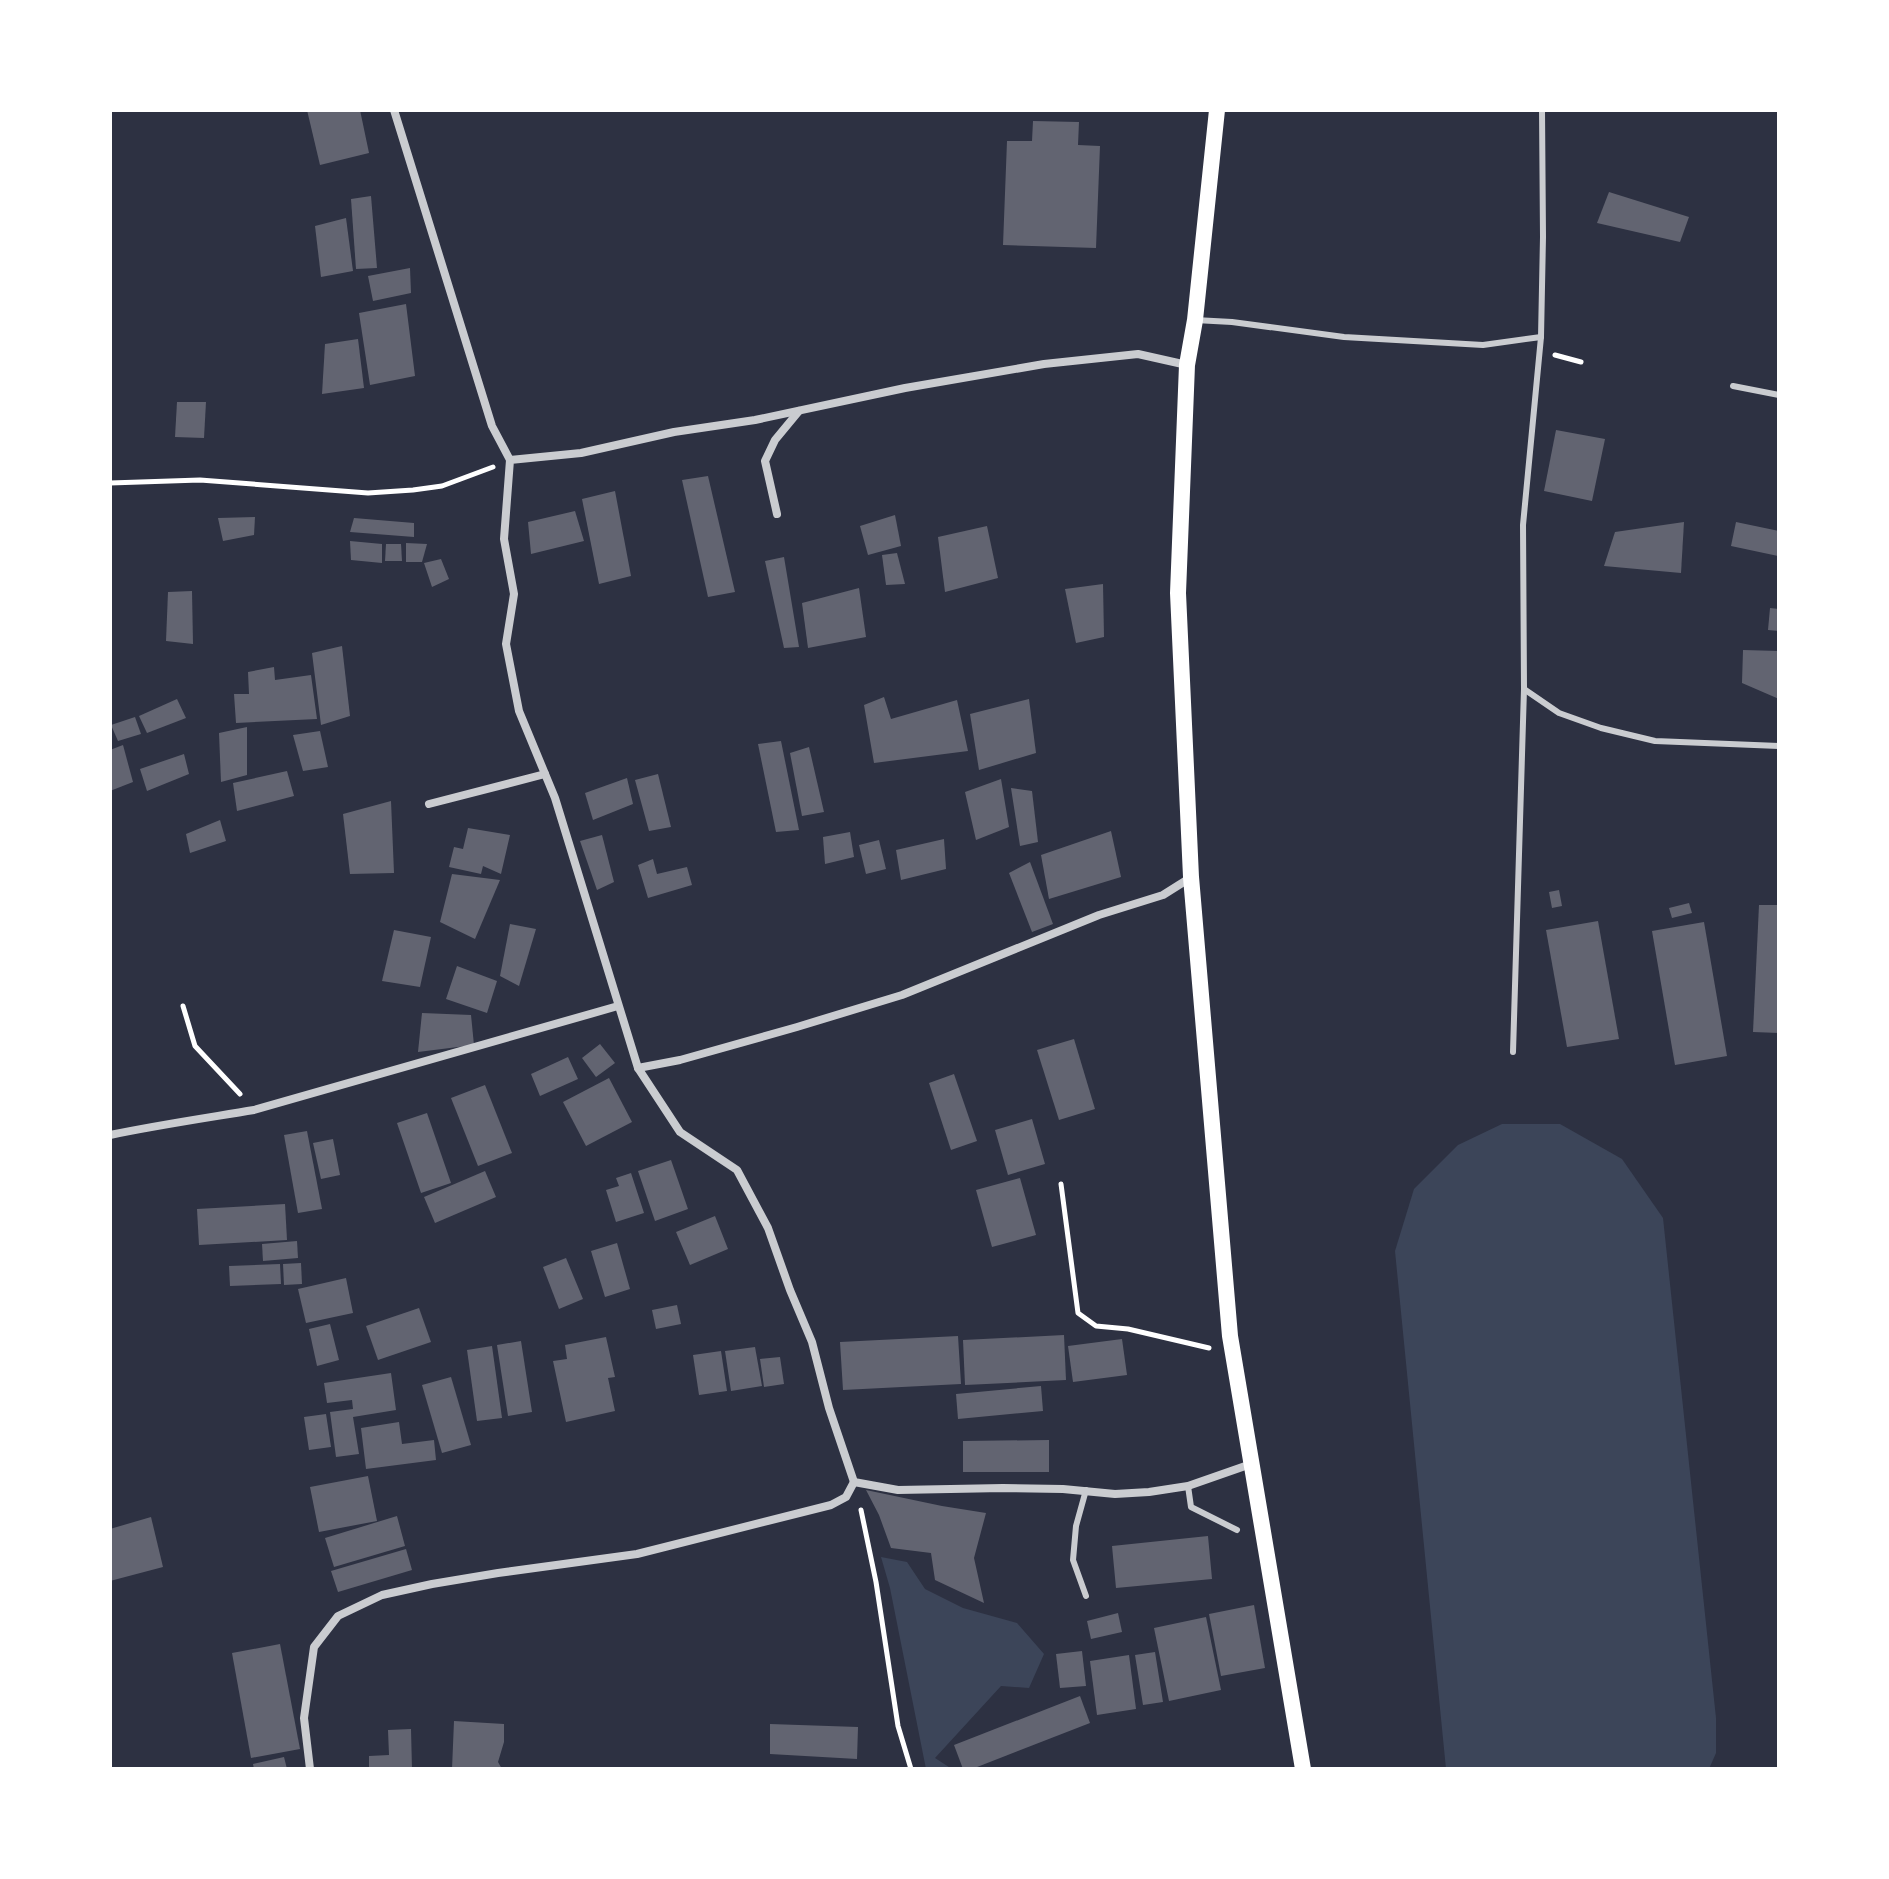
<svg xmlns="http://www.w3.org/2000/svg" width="1889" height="1879" viewBox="0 0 1889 1879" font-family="Figtree,sans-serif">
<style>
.green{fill:#3c4559}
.building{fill:#626471}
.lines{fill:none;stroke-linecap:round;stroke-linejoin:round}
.path{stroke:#fff;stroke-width:5}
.service{stroke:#caccd0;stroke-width:6}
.minor{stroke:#caccd0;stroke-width:8}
.secondary{stroke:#fff;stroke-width:16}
</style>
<rect width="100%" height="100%" fill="#2d3142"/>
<g class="green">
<polygon points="1502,1124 1560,1124 1622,1159 1663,1218 1716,1718 1716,1753 1709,1769 1446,1769 1395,1251 1414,1189 1458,1145"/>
<polygon points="881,1557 907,1562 925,1589 963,1608 1017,1623 1044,1654 1029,1688 1001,1686 935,1758 952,1769 926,1769 890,1588"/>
</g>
<g class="building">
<polygon points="307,110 360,110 369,153 320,165"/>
<polygon points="1033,121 1079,122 1078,145 1100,146 1096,248 1003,245 1007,141 1032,141"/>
<polygon points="1609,192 1689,217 1680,242 1597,223"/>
<polygon points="371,196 377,268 356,269 351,199"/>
<polygon points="346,218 353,271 321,277 315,226"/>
<polygon points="410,268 411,293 373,301 368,276"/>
<polygon points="406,304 415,376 370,385 359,313"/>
<polygon points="358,339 364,388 322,394 325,344"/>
<polygon points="177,402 206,402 204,438 175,437"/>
<polygon points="1556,430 1605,439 1592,501 1544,491"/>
<polygon points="708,476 735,592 708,597 682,480"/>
<polygon points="615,491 631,576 599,584 582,499"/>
<polygon points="575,511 584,541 531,554 528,522"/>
<polygon points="895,515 901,546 868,555 860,526"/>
<polygon points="255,517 254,535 223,541 218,518"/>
<polygon points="354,518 414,523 414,537 350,532"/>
<polygon points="1684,522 1681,573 1604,566 1615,532"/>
<polygon points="1736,522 1779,531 1778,556 1731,546"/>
<polygon points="987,526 998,578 945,592 938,537"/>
<polygon points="350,541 382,544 382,563 351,560"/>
<polygon points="406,543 427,544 422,562 406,562"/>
<polygon points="386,544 401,544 402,561 385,561"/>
<polygon points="897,553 905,584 886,585 882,555"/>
<polygon points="784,557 799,647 784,648 765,561"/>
<polygon points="441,559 449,579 432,587 424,563"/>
<polygon points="1103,584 1104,637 1076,643 1065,589"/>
<polygon points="859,588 866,637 808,648 802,603"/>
<polygon points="192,591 193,644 166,641 168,592"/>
<polygon points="1770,608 1779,609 1779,631 1768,630"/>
<polygon points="342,646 350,716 321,725 312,653"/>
<polygon points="1743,650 1779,651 1779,699 1742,683"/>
<polygon points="274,667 275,680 311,675 317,719 236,723 234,694 249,694 248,672"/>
<polygon points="884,697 891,719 957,700 968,751 874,763 864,705"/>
<polygon points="177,699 186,718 147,733 139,716"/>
<polygon points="1029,699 1036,753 979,770 970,714"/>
<polygon points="135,717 141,734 118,741 111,725"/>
<polygon points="247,727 247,775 221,782 219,733"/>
<polygon points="320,731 328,767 303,771 293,735"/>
<polygon points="781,741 799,830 776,832 758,744"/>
<polygon points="123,745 133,782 110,791 110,750"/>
<polygon points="809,747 824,812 802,816 790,753"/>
<polygon points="184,754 189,774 147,791 140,769"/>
<polygon points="287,771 294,796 237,811 233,783"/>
<polygon points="658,774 671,827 649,831 635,780"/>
<polygon points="627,778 633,804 593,820 585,793"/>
<polygon points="1001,779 1009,827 976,840 965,792"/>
<polygon points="1011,788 1032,791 1038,842 1020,846"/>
<polygon points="391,801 394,873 350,874 343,814"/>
<polygon points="220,820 226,841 190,853 186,834"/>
<polygon points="468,828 510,835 501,874 483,866 481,874 449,867 454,847 463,849"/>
<polygon points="1111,831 1121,877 1049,899 1041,855"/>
<polygon points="850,832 854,857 825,864 823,837"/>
<polygon points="602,835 614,882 597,890 580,841"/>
<polygon points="944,839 946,869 901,880 896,850"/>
<polygon points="879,840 886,869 866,874 859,845"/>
<polygon points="653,859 657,874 687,867 692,885 648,898 638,865"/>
<polygon points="1030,862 1053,924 1032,932 1009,873"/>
<polygon points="452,874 500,880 475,939 440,922"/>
<polygon points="1559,890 1562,906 1552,908 1549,892"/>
<polygon points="1689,903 1692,913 1672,918 1669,908"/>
<polygon points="1759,905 1779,905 1779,1033 1753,1032"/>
<polygon points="1598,921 1619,1039 1567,1047 1546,930"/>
<polygon points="1704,922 1727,1056 1675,1065 1652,931"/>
<polygon points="510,924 536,929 519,986 500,976"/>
<polygon points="394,930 431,937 420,987 382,981"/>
<polygon points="457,966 497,981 487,1013 446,999"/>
<polygon points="422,1013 471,1015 474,1045 418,1052"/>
<polygon points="1074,1039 1095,1109 1059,1120 1037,1050"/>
<polygon points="600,1044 615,1063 596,1077 582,1058"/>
<polygon points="568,1057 578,1079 540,1096 531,1074"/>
<polygon points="954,1074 977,1141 951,1150 929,1083"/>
<polygon points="609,1078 632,1122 586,1146 563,1102"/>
<polygon points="485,1085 512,1153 478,1166 451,1098"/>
<polygon points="427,1113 451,1183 421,1193 397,1123"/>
<polygon points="1032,1119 1045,1164 1008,1175 995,1130"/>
<polygon points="307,1131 322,1209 298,1213 284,1135"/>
<polygon points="333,1139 340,1175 321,1179 313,1143"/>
<polygon points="671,1160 688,1209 655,1221 638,1171"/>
<polygon points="485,1171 496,1197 435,1223 424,1197"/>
<polygon points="631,1173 644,1213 616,1222 606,1190 619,1186 616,1178"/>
<polygon points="1020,1178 1036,1235 992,1247 976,1190"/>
<polygon points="285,1204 287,1240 199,1245 197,1209"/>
<polygon points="715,1216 728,1249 690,1265 676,1232"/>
<polygon points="297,1241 298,1258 263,1261 262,1244"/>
<polygon points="617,1243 630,1289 605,1297 591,1251"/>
<polygon points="566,1258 583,1299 559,1309 543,1267"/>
<polygon points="301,1263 302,1284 284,1285 283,1264"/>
<polygon points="280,1264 281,1284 230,1286 229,1266"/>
<polygon points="346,1278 353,1313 306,1323 298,1289"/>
<polygon points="677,1305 681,1324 656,1329 652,1310"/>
<polygon points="419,1308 431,1342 378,1360 366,1326"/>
<polygon points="330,1324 339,1360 317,1366 309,1329"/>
<polygon points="1064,1335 1066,1380 965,1385 963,1340"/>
<polygon points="958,1336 961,1384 843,1390 840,1342"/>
<polygon points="606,1337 615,1377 608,1378 615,1411 566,1422 553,1361 567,1359 565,1345"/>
<polygon points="1122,1339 1127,1375 1073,1382 1068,1346"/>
<polygon points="521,1341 532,1412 508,1416 497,1345"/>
<polygon points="492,1346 502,1418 477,1421 467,1350"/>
<polygon points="755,1347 762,1386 731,1391 725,1351"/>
<polygon points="721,1351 727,1391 699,1395 693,1355"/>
<polygon points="780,1357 784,1384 764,1387 760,1359"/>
<polygon points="391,1373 396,1410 353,1417 359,1454 336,1457 330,1412 353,1409 352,1400 327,1403 324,1383"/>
<polygon points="451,1377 471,1445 442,1453 422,1385"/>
<polygon points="1041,1386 1043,1411 958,1419 956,1394"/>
<polygon points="326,1414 331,1447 309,1450 304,1417"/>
<polygon points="399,1422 402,1444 434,1440 436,1460 366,1469 361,1428"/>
<polygon points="1049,1440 1049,1472 963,1472 963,1441"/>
<polygon points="368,1476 377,1521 319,1532 310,1487"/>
<polygon points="866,1490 942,1506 986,1513 974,1558 984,1603 935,1580 931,1553 891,1548 879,1515"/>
<polygon points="397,1516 405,1546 334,1567 325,1538"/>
<polygon points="151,1517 163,1567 110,1581 110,1529"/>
<polygon points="1208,1536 1212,1579 1116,1588 1112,1546"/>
<polygon points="406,1549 412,1570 338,1592 331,1571"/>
<polygon points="1254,1605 1265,1668 1221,1676 1209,1614"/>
<polygon points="1118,1613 1122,1632 1091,1639 1087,1621"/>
<polygon points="1206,1617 1221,1690 1169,1701 1154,1628"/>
<polygon points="280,1644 300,1749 251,1758 232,1653"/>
<polygon points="1082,1651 1086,1686 1060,1688 1056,1654"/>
<polygon points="1155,1652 1163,1702 1143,1705 1135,1655"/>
<polygon points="1129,1655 1136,1709 1097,1715 1090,1661"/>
<polygon points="1080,1696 1090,1723 972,1769 963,1769 954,1745"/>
<polygon points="454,1721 504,1724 504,1742 498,1762 502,1769 452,1769"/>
<polygon points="770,1724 858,1727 857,1759 770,1754"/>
<polygon points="411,1729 412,1769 369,1769 369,1756 389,1755 388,1730"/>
<polygon points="284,1757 287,1769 254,1769 253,1764"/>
</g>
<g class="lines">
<g class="path">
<polyline points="1555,355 1581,362"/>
<polyline points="110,483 200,480 368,493 413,490 442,486 493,467"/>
<polyline points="183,1006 195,1046 240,1094"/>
<polyline points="1061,1184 1078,1313 1096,1326 1128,1329 1209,1348"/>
<polyline points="861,1510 876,1582 898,1726 911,1769"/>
</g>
<g class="service">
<polyline points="1542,110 1543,237 1541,337 1523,525 1524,689 1559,713 1601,728 1655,741 1779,746"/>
<polyline points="1195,320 1232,322 1344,337 1483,345 1541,337"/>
<polyline points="1733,386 1779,395"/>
<polyline points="1513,1052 1524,689"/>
<polyline points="1188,1486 1191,1507 1237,1530"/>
<polyline points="1086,1596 1073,1560 1076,1526 1086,1490"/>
</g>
<g class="minor">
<polyline points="394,110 492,426 510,460"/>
<polyline points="1187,365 1138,354 1044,364 905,388 755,420 674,432 581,453 510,460 504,539 514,594 506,644 519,711 555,798 638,1068 680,1132 737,1170 768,1228 790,1290 812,1342 829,1408 854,1482 898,1490 1003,1488 1063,1489 1115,1494 1149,1492 1188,1486 1251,1464"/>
<polyline points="777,514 765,461 775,440 799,411"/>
<polyline points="429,804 545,774"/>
<polyline points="638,1068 680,1060 797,1027 902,995 1099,915 1163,895 1190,878"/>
<path d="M110,1135C158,1125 206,1118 254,1110L618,1006"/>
<polyline points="310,1769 304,1718 314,1647 338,1616 382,1595 432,1584 498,1573 637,1554 831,1505 846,1497 854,1482"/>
</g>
<polyline class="secondary" points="1217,110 1195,320 1187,365 1178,593 1191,877 1230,1336 1303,1769"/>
</g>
<rect width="1889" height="1879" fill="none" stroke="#ffffff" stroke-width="224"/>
</svg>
